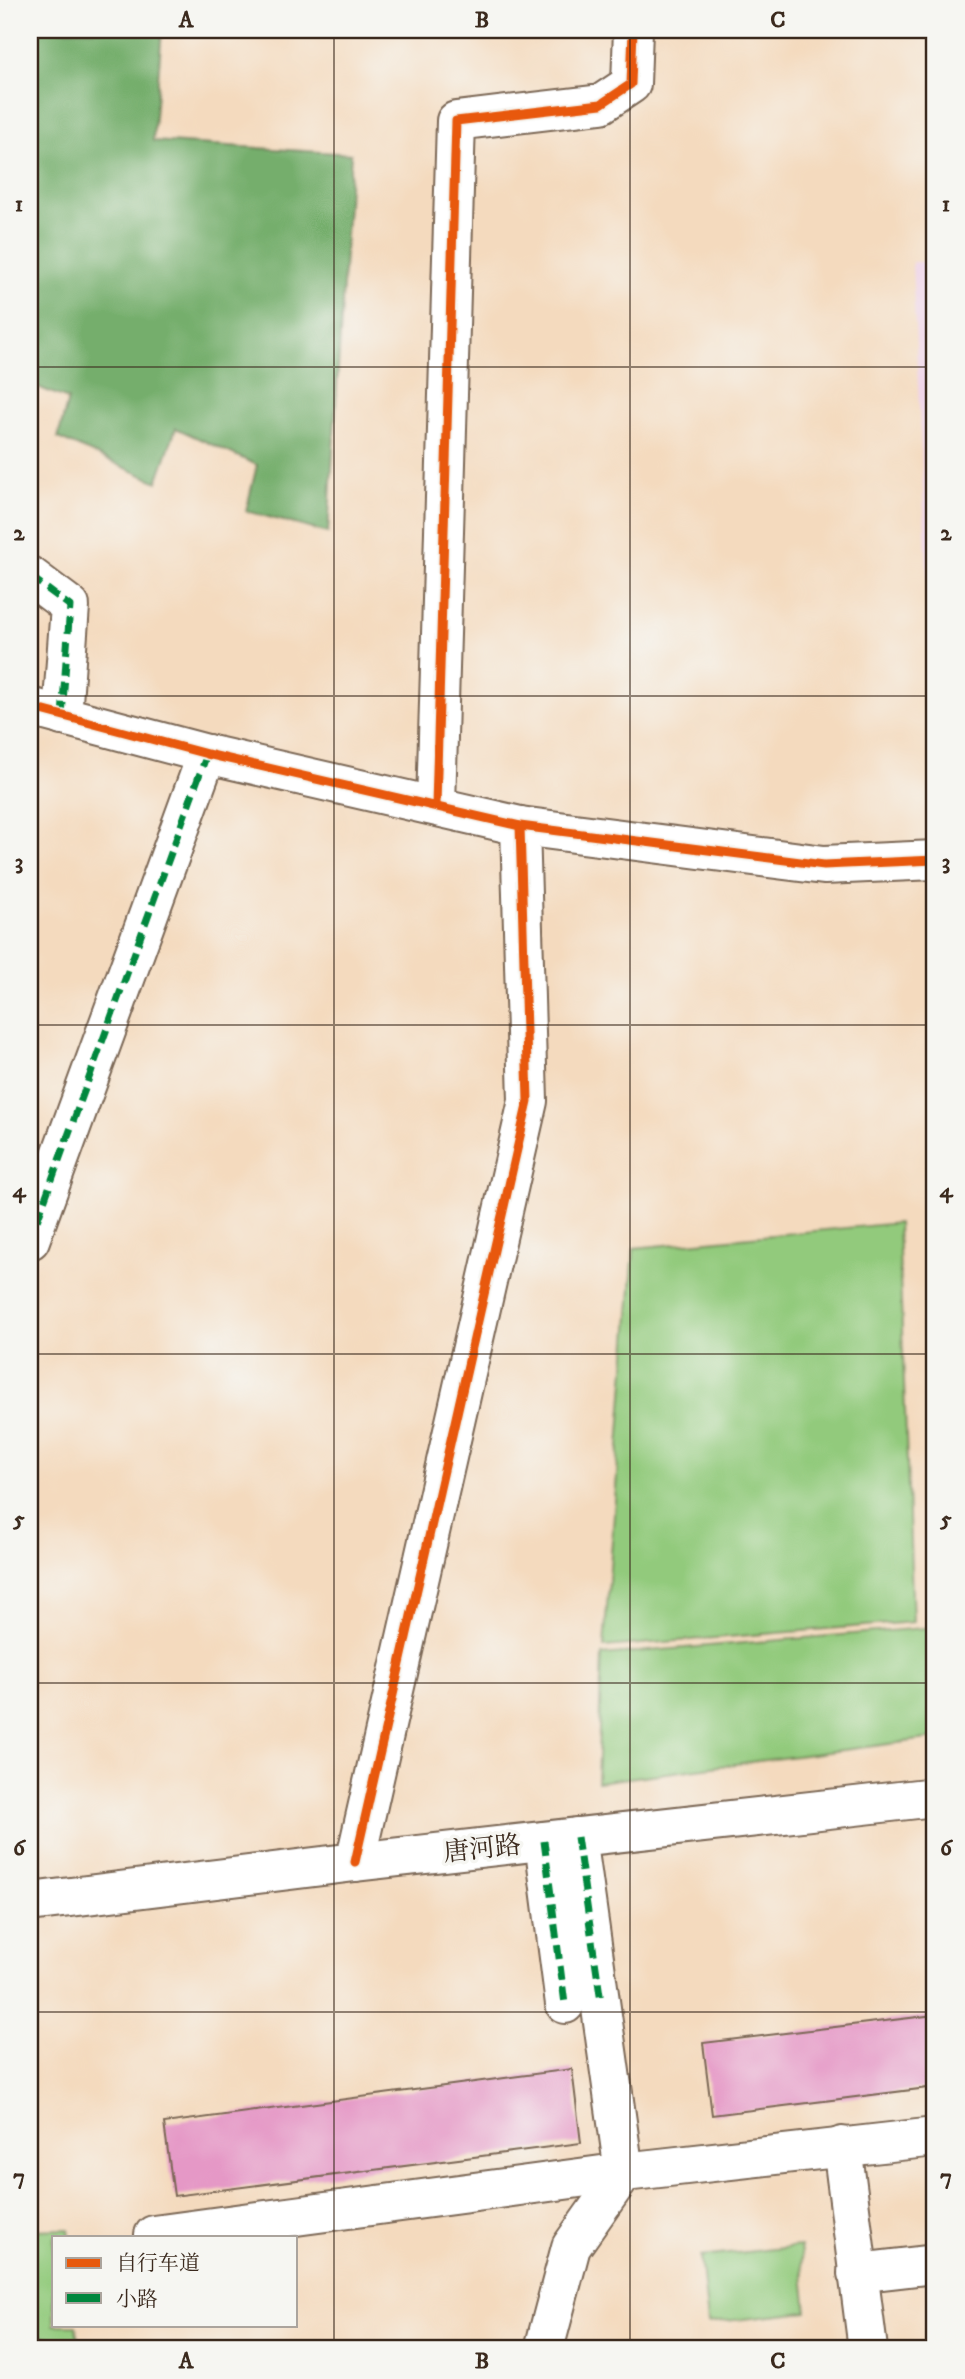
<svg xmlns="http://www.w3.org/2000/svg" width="965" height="2379" viewBox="0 0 965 2379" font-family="'IM FELL DW Pica','Noto Serif SC',serif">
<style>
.built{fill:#eed0e7}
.green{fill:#92ca7c;stroke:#667a4d;stroke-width:2}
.forest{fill:#75ae6c;stroke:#586c45;stroke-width:2}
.building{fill:#e598c6}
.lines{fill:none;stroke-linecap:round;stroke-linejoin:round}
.minor-casing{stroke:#7c6856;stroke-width:42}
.minor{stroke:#fff;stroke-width:38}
.quiet{stroke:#00873e;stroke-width:7;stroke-dasharray:14 7;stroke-linecap:butt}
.cycleway-casing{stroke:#f6f6f2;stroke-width:13}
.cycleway{stroke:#e8590c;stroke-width:9}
.grid{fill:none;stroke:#3b2a1e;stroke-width:2;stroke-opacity:0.55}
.labels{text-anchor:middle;stroke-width:7;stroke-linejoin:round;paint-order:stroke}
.street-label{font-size:26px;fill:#3b2a1e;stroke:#f6f6f2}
.neatline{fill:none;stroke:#3b2a1e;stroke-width:2.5}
.grid-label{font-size:23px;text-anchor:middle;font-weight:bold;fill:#3b2a1e}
</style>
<rect width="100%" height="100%" fill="#f6f6f2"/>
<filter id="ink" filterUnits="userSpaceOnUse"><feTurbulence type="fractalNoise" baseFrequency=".0143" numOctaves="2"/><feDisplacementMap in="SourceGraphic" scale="14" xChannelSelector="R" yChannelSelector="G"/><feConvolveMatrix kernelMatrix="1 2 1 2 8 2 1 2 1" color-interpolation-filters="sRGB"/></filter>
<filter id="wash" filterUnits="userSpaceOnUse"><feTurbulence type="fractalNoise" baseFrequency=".00686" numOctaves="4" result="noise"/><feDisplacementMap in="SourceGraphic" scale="28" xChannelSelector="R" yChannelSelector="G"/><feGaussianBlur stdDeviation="1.57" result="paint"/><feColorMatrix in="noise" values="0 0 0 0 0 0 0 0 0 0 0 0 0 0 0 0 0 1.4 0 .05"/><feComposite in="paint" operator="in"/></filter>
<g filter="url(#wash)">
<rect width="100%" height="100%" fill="#f4dabe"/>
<polygon class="built" points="912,262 935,262 935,731"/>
<g class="green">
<polygon points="898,1223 913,1622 604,1647 634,1248"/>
<polygon points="935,1627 935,1738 597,1782 602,1655"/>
<polygon points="69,2229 70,2237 54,2237 54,2325 76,2325 78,2345 30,2333 30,2230"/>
<polygon points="800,2246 807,2312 708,2323 701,2257"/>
<polygon points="30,2336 78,2348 84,2349 30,2349"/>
</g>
<polygon class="forest" points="30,30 162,30 153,141 351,154 328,533 246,511 257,465 176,428 157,482 58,438 68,399 30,384"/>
<g id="blocks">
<g class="building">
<polygon points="935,2015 935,2087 712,2115 703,2043"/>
<polygon points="572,2069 581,2143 174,2196 164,2123"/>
</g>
</g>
</g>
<g filter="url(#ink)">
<use href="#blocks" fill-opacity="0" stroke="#7c6856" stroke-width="2"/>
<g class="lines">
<defs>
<g id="minor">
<polyline points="30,576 70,606 62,716"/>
<polyline points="30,707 207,754 520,826 824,865 935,860"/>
<polyline points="436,805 456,121 601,104 631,84 633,30"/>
<polyline points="30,1240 207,754"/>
<polyline points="544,1841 565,2004"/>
<polyline points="355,1862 528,1101 520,826"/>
<polyline points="30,1902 355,1862 935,1797"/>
<polyline points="842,2146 868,2349"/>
<polyline points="154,2235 624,2172 577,1837"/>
<polyline points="857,2273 935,2264"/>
<polyline points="544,2349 571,2247 624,2172 935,2137"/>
</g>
</defs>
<use href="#minor" class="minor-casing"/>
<use href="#minor" class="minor"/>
<g class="quiet">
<polyline points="30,576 70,606 62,716"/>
<polyline points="30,1240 207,754"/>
<polyline points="577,1837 601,2002"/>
<polyline points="544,1841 565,2004"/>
</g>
<defs>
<g id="cycleway">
<polyline points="30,707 207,754 520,826 824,865 935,860"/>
<polyline points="436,805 456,121 601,104 631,84 633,30"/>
<polyline points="355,1862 528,1101 520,826"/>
</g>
</defs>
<use href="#cycleway" class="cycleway-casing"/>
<use href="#cycleway" class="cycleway"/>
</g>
</g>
<path class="grid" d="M334,30V2349M630,30V2349M30,367H935M30,696H935M30,1025H935M30,1354H935M30,1683H935M30,2012H935"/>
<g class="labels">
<g class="street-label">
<text transform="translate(482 1848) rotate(-6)" y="9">唐河路</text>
</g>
</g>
<rect width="965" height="2379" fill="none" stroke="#f6f6f2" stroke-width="77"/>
<rect x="52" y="2236" width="245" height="91" fill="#f6f6f2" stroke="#aba49d" stroke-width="2"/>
<rect x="66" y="2258" width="35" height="10" fill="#e8590c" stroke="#aba49d" stroke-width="2"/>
<text x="116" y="2270" font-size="21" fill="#3b2a1e">自行车道</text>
<rect x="66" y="2293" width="35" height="10" fill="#00873e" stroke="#aba49d" stroke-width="2"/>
<text x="116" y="2306" font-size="21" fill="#3b2a1e">小路</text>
<rect x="38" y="38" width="888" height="2302" class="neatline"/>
<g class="grid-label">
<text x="186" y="27">A</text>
<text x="482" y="27">B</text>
<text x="778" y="27">C</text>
<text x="19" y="211">1</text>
<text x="946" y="211">1</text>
<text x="19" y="540">2</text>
<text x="946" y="540">2</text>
<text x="19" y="869">3</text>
<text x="946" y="869">3</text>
<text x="19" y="1197">4</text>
<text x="946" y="1197">4</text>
<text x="19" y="1526">5</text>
<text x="946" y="1526">5</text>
<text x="19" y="1855">6</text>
<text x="946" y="1855">6</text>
<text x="19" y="2184">7</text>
<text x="946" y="2184">7</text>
<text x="186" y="2368">A</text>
<text x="482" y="2368">B</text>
<text x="778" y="2368">C</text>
</g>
</svg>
